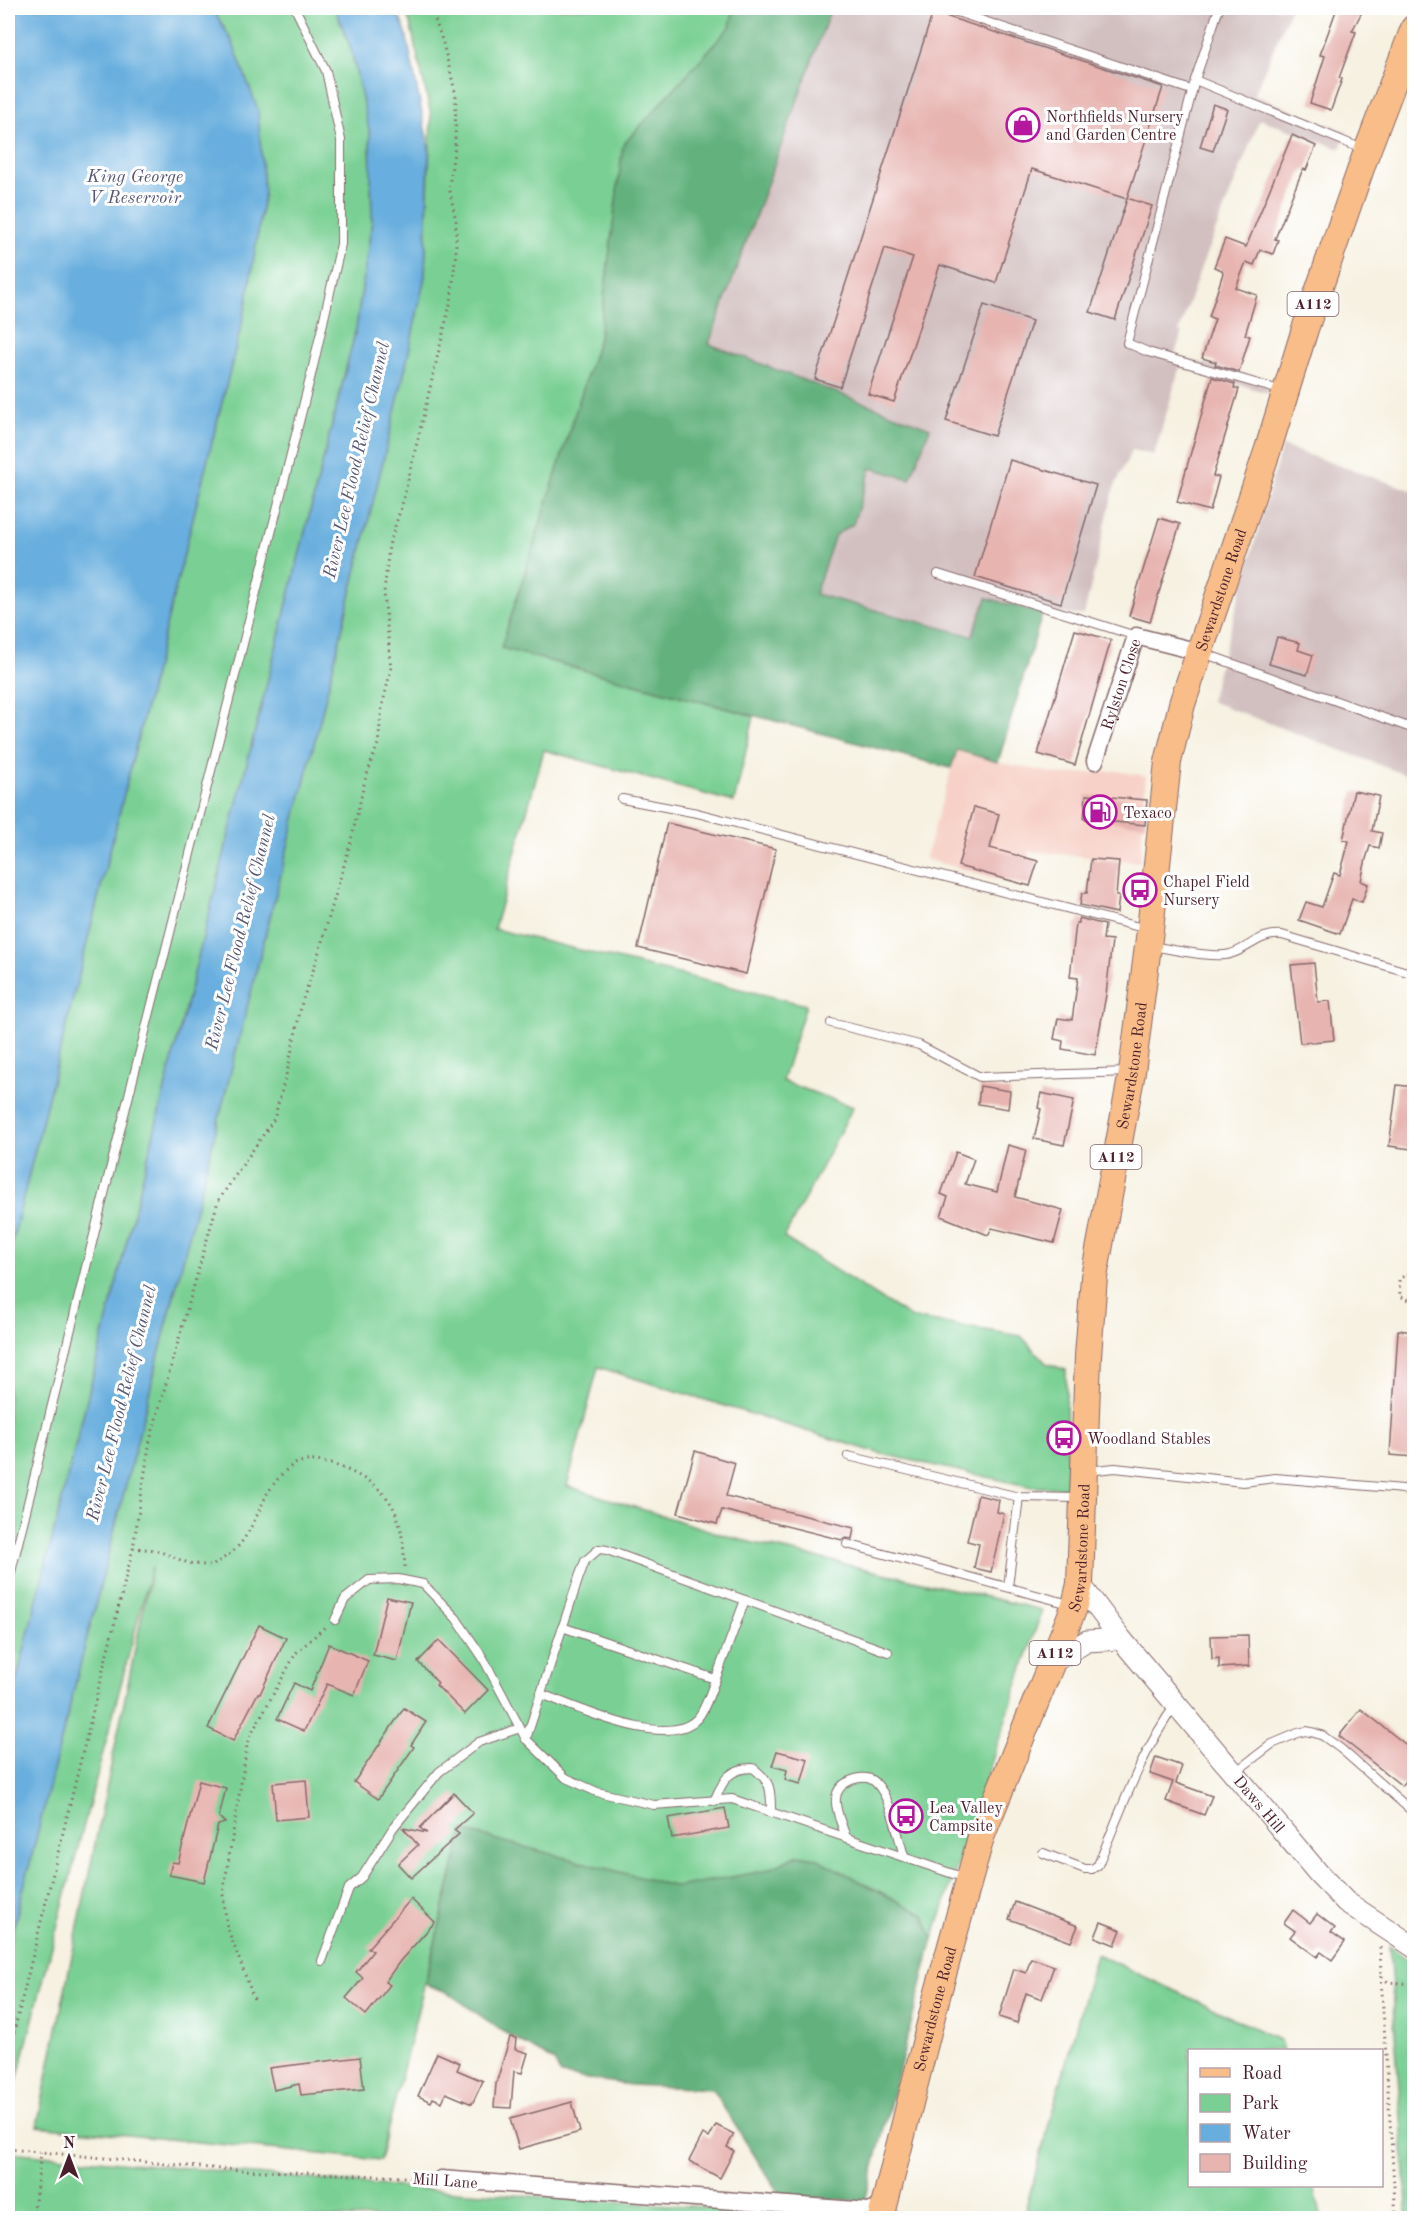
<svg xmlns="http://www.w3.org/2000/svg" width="1422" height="2226" viewBox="0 0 1422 2226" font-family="'Old Standard TT',serif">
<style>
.built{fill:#f7d1c7}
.industrial{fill:#d2bfc0}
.green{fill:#7ad094;stroke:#627860;stroke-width:1.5}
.forest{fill:#63b27e;stroke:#566854;stroke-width:1.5}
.water{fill:#67aede;stroke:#586684;stroke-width:1.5}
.building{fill:#e7b4b0}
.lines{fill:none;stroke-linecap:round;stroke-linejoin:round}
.service-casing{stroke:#86686b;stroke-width:10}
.minor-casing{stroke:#86686b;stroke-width:19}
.tertiary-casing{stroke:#86686b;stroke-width:23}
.primary-casing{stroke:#86686b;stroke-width:28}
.path{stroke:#86686b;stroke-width:3;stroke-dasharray:1.5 4.5;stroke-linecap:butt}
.service{stroke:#fff;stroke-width:8}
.minor{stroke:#fff;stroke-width:16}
.tertiary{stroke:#fff;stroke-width:21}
.primary{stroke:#f8bd89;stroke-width:26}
.labels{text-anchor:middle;stroke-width:6;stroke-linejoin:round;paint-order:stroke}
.shield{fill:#fff;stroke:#80626b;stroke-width:1.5}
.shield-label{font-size:15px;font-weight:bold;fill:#4a1f2b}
.poi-label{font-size:16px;fill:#4a1f2b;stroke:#fff;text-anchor:start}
.street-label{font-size:16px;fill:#4a1f2b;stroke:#fff}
.water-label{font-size:18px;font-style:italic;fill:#565873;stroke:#fff}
</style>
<rect width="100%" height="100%" fill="#fff"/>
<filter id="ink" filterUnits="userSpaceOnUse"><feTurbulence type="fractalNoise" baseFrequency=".0167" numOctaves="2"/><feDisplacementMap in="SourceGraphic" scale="12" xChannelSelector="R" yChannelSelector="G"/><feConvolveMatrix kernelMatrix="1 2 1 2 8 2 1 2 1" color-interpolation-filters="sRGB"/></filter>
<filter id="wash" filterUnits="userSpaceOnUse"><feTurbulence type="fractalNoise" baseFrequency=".008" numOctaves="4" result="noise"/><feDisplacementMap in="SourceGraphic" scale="24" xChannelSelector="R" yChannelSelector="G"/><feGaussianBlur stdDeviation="1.35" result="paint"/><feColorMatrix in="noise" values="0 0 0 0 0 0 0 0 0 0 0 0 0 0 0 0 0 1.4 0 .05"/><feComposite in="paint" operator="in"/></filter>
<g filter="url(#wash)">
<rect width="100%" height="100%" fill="#f6f1e1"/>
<polygon class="built" points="957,750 998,762 1062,775 1115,771 1146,776 1140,862 1029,851 1025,886 925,859"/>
<g class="industrial">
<polygon points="831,8 1291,8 1254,95 1347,132 1340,149 1260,119 1201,267 1179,332 1182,333 1174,356 1269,380 1268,393 1180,367 1154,455 1132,450 1114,488 1084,615 1042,614 988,598 972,637 815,594 835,535 853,524 871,467 709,344"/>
<polygon points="1282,446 1414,491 1414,778 1210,701"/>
</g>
<g class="green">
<polygon points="212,8 335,8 351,49 370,134 372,221 356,329 8,1714 8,1258 246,306 264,195 232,41"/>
<polygon points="404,8 734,8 730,27 623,145 599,338 501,648 754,716 734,802 544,750 494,929 806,1005 782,1081 853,1107 784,1238 912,1318 1021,1336 1046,1363 1066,1370 1067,1488 1032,1487 878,1453 598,1367 567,1486 737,1539 1042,1610 933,1939 924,1915 816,1858 798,1855 765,1871 677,1887 463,1831 380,2160 37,2126 152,1566 8,2114 8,1949 322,712 404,374 425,276 431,115 410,23"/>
<polygon points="1389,1946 1414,1964 1414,2218 1408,2218"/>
<polygon points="1096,1954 1280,2040 1283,2050 1190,2050 1190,2186 1314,2186 1322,2218 1023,2218"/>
<polygon points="8,2152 422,2189 860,2217 8,2218"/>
</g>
<g class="forest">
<polygon points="734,8 831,8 709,344 930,428 910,479 871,468 853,524 835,535 815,594 972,636 987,598 1042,614 998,762 957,750 951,768 501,648 599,338 623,145 730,27"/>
<polygon points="463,1831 677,1887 765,1871 798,1855 816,1858 924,1915 933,1939 865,2201 790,2196 778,2192 712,2089 631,2085 561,2075 554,2061 502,2031 447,1992 425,1984"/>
</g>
<g class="water">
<polygon points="8,8 212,8 232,41 258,110 264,194 246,306 8,1258"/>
<polygon points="335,8 396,8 406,33 429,149 425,276 404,374 322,712 8,1949 8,1714 356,329 372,221 370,134 351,49"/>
</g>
<g id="blocks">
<g class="building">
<polygon points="1337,8 1364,8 1352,31 1356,32 1339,78 1342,79 1331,110 1310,103 1325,56 1320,55"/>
<polygon points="933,12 1163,87 1127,198 1152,206 1115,320 1090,312 1127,199 1032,169 996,283 940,265 894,402 868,394 913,257 885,248 840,387 815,379"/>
<polygon points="1213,104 1227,109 1213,151 1200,147"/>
<polygon points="1292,135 1316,146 1306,170 1303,169 1292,196 1275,239 1278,240 1273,254 1260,250 1254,265 1246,262 1236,288 1257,295 1245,335 1250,336 1239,372 1215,365 1216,362 1202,358 1215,319 1209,317 1223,273 1222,270 1214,267 1225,239 1246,247"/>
<polygon points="984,305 1032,321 994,436 946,421"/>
<polygon points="1212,377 1235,384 1234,388 1239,389 1213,476 1219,477 1210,511 1177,502"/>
<polygon points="1010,460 1096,485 1061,603 975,577"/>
<polygon points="1159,518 1180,524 1150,622 1129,616"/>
<polygon points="1075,630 1111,640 1075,765 1038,754"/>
<polygon points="1277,637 1300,643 1298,650 1313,655 1307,675 1269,664"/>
<polygon points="1354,791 1379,796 1372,831 1382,833 1379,848 1370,846 1366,859 1361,881 1368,884 1362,902 1352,899 1340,934 1299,920 1306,902 1322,907 1334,873 1340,875 1349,841 1343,840"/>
<polygon points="1086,795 1147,800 1145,825 1084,819"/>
<polygon points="974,807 999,814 990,848 1038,861 1030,886 958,866"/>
<polygon points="667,823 776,849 746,974 638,948"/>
<polygon points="1091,859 1119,861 1116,896 1119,896 1117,913 1080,905 1082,893 1087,893"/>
<polygon points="1079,918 1105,925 1103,939 1112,940 1106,995 1095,1055 1062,1049 1063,1041 1054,1039 1058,1018 1072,1020 1078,978 1070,977 1076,923 1079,923"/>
<polygon points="1314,963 1318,1002 1330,1001 1334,1040 1300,1043 1291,965"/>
<polygon points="1397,1085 1414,1087 1414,1120 1411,1149 1389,1146"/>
<polygon points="980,1086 1010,1091 1008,1109 978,1104"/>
<polygon points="1041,1093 1074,1100 1064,1145 1034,1139 1041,1109 1038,1108"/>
<polygon points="1008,1145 1026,1150 1015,1197 1063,1210 1054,1243 992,1228 988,1235 941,1216 948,1197 941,1194 956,1152 974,1159 965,1184 997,1192"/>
<polygon points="1398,1330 1414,1332 1414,1457 1390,1455"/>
<polygon points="695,1451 735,1463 726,1496 854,1528 852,1539 846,1538 842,1540 722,1510 717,1524 678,1513"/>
<polygon points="978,1495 999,1500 997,1512 1004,1514 991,1572 974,1568 979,1544 967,1541"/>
<polygon points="387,1597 411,1602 397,1661 373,1655"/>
<polygon points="259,1625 286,1638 260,1694 258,1693 233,1741 208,1728"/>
<polygon points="1248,1635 1249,1666 1219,1668 1219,1658 1212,1659 1211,1636"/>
<polygon points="439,1640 488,1690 465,1714 436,1685 438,1683 418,1662"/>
<polygon points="329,1644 368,1661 354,1695 327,1684 304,1731 277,1719 294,1683 310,1691"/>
<polygon points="404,1708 426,1722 411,1745 414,1747 378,1799 354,1782"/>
<polygon points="1361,1709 1414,1751 1414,1771 1402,1786 1339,1736"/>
<polygon points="777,1751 808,1759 801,1784 785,1780 787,1770 772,1766"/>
<polygon points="1156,1757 1182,1766 1176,1783 1212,1796 1204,1815 1166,1801 1173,1782 1150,1774"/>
<polygon points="306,1780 309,1817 276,1820 273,1783"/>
<polygon points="199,1781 226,1788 219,1817 225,1823 218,1825 204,1882 169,1875 172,1862 178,1863"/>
<polygon points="454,1793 473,1813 454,1830 459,1834 411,1878 398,1864 418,1845 403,1828 427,1833 420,1828"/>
<polygon points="725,1808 729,1828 672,1838 668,1818"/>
<polygon points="411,1899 435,1922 400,1961 385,1982 390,1985 366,2015 346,1998 363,1978 356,1972 373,1951 368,1948"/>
<polygon points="1015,1902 1078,1926 1071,1942 1009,1919"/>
<polygon points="1293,1910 1310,1923 1317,1914 1335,1928 1331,1932 1345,1942 1332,1960 1321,1952 1317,1957 1290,1937 1295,1931 1284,1923"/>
<polygon points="1101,1922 1121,1930 1115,1945 1095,1937"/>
<polygon points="1031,1958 1054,1966 1042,1999 1026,1993 1017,2023 999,2017 1014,1969 1026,1973"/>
<polygon points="510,2037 516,2038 515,2049 528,2053 522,2073 514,2071 511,2108 494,2107 496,2084"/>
<polygon points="437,2053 460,2063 457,2070 483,2081 472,2104 446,2093 442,2102 433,2098 431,2102 418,2096"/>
<polygon points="360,2057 364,2089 301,2095 299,2084 274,2090 269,2068"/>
<polygon points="572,2102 580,2132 519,2149 510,2119"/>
<polygon points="716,2125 734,2134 727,2147 734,2151 720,2178 689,2161 703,2134 709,2138"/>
</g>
</g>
</g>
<g filter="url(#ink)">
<use href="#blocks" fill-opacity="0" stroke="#86686b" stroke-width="1.5"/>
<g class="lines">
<defs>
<g id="service">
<polyline points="945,8 1191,90"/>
<polyline points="1219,8 1195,80 1365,150"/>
<polyline points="1195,80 1127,343 1148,352 1283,391"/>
<polyline points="938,574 1136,636"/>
<polyline points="1203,653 1414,729"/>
<polyline points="622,799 697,813 1147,929"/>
<path d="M1152,946C1170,949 1214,959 1230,954C1251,948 1258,933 1282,935L1414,974"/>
<polyline points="831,1023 919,1045 980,1077 1129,1072"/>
<polyline points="848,1456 1019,1497 1080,1498"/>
<polyline points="1087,1471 1115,1468 1243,1482 1275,1478 1403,1489 1414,1494"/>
<polyline points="847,1544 1073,1605"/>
<polyline points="8,1584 107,1182 312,371 341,244 341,140 326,71 295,8"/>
<polyline points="1008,1587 1019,1497"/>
<polyline points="335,1620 345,1599 369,1580 398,1579 423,1584 456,1618 483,1658 526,1739 566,1778 597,1792 654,1805 732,1799 965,1878"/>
<polyline points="562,1627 715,1679"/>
<path d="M541,1694C575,1706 673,1754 700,1715C708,1703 712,1687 718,1673C727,1648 736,1624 745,1600"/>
<polyline points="526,1739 579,1577 585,1561 599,1549 607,1550 888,1652"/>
<polyline points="1234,1773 1272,1744 1298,1733 1306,1731 1315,1733 1323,1736 1341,1749 1414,1813"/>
<path d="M714,1801C723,1781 728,1768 753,1768C772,1782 771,1791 771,1813"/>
<path d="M846,1837C838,1814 824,1788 855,1779C862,1777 871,1777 876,1783C891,1798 898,1836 904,1856"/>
<path d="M1043,1853L1085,1869H1092L1098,1865C1121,1811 1141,1752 1176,1704"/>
<polyline points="322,1961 349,1888 362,1877 393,1828 439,1772 479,1742 520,1728"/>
</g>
<g id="minor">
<path id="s1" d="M1095,761L1136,636L1199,652"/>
<polyline points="441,2179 883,2212"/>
</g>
<g id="tertiary">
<path id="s2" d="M1080,1584L1121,1639L1319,1874L1346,1902L1414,1947"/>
<polyline points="1051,1663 1087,1641 1121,1639"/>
</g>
<g id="primary">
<path id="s3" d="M881,2218L937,1996L981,1837L1075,1605L1080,1584L1088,1356L1094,1277L1132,1072L1150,930L1168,762L1182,704L1268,449L1305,329L1367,151L1414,28"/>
</g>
</defs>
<use href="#service" class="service-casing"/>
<use href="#minor" class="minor-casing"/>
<use href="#tertiary" class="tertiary-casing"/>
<use href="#primary" class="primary-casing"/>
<g class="path">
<polyline points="1414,1271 1399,1279 1400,1296 1414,1302"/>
<path d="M133,1548L156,1550L188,1563L212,1566C222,1559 234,1552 241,1543C252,1528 259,1510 267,1494C274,1483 286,1466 300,1462C318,1457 346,1468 361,1477C400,1498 402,1527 405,1567"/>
<polyline points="1380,1947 1381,1976 1388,1982 1414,1984"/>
<polyline points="1381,1976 1396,2218"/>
<polyline points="254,1999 227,1927 223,1894 248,1740 296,1653 326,1626"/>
<polyline points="8,2056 133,1548 150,1440 218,1201 274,1119 288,1068 302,1002 316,962 351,841 365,780 378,744 382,707 391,669 384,593 389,545 402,505 451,300 456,252 456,221 449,187 455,145 456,95 443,43 431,8"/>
<polyline points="8,2149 221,2169 425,2178"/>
<polyline points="33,2218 41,2152"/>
</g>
<use href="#service" class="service"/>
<use href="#minor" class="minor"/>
<use href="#tertiary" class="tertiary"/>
<use href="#primary" class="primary"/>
</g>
</g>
<defs>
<symbol id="shop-ring" viewBox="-11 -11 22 22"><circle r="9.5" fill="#fff" stroke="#b5179e" stroke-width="1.5"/><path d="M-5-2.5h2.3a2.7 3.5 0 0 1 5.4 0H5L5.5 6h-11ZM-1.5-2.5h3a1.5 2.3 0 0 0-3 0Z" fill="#b5179e"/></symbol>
<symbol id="fuel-ring" viewBox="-11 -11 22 22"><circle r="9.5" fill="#fff" stroke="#b5179e" stroke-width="1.5"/><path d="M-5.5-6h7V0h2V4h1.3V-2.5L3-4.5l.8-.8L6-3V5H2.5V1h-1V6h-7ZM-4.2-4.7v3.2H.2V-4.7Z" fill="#b5179e"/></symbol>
<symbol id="bus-ring" viewBox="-11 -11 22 22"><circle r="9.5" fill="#fff" stroke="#b5179e" stroke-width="1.5"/><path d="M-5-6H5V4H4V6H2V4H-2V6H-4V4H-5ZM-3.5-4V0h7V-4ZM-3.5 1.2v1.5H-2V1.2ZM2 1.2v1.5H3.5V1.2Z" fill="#b5179e"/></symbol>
</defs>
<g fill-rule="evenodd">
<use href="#shop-ring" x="1004" y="106" width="38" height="38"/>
<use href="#fuel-ring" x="1081" y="793" width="38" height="38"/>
<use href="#bus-ring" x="1121" y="871" width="38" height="38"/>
<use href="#bus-ring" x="1045" y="1419" width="38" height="38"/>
<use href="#bus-ring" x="887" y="1797" width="38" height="38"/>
</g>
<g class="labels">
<g class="shield">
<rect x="1287.5" y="292" width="51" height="24" rx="4.5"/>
<rect x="1090.5" y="1145" width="51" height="24" rx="4.5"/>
<rect x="1029.5" y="1641" width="51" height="24" rx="4.5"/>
</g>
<g class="shield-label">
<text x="1313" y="309">A112</text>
<text x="1116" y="1162">A112</text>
<text x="1055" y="1658">A112</text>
</g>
<g class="poi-label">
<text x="1046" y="122">Northfields Nursery<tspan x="1046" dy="18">and Garden Centre</tspan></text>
<text x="1123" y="818">Texaco</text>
<text x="1163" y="887">Chapel Field<tspan x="1163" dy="18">Nursery</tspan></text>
<text x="1087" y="1444">Woodland Stables</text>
<text x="929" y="1813">Lea Valley<tspan x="929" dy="18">Campsite</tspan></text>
</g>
<g class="street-label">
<text dy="6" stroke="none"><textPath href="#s3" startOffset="1674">Sewardstone Road</textPath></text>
<text dy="6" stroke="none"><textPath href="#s1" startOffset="81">Rylston Close</textPath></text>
<text dy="6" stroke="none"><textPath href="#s3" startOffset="1188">Sewardstone Road</textPath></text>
<text dy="6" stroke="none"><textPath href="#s3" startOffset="702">Sewardstone Road</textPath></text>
<text dy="6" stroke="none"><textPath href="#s2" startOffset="284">Daws Hill</textPath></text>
<text dy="6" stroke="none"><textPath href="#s3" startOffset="216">Sewardstone Road</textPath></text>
<text transform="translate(445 2180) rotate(4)" y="6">Mill Lane</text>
</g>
<g class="water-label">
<text x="135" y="182">King George<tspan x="135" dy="21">V Reservoir</tspan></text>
<text transform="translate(356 460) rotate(-77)" y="6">River Lee Flood Relief Channel</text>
<text transform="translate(240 932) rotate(-76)" y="6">River Lee Flood Relief Channel</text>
<text transform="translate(121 1403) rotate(-76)" y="6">River Lee Flood Relief Channel</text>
</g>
</g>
<rect width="1422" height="2226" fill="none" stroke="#fff" stroke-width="30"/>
<rect x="1188" y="2049" width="195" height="138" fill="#ffffff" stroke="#b7a5aa" stroke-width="1.5"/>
<rect x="1200" y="2068" width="30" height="9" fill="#f8bd89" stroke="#b7a5aa" stroke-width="1.5"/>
<text x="1242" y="2079" font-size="18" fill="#4a1f2b">Road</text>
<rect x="1200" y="2094" width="30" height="18" fill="#7ad094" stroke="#b7a5aa" stroke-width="1.5"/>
<text x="1242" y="2109" font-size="18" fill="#4a1f2b">Park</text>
<rect x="1200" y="2124" width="30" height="18" fill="#67aede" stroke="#b7a5aa" stroke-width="1.5"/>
<text x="1242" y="2139" font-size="18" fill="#4a1f2b">Water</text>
<rect x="1200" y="2154" width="30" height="18" fill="#e7b4b0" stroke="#b7a5aa" stroke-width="1.5"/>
<text x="1242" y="2169" font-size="18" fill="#4a1f2b">Building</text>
<g transform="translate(69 2157)" stroke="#ffffff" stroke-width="4.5" paint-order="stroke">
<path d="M0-4.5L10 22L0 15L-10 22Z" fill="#4a1f2b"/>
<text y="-9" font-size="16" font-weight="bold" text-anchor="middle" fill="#4a1f2b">N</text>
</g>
</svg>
